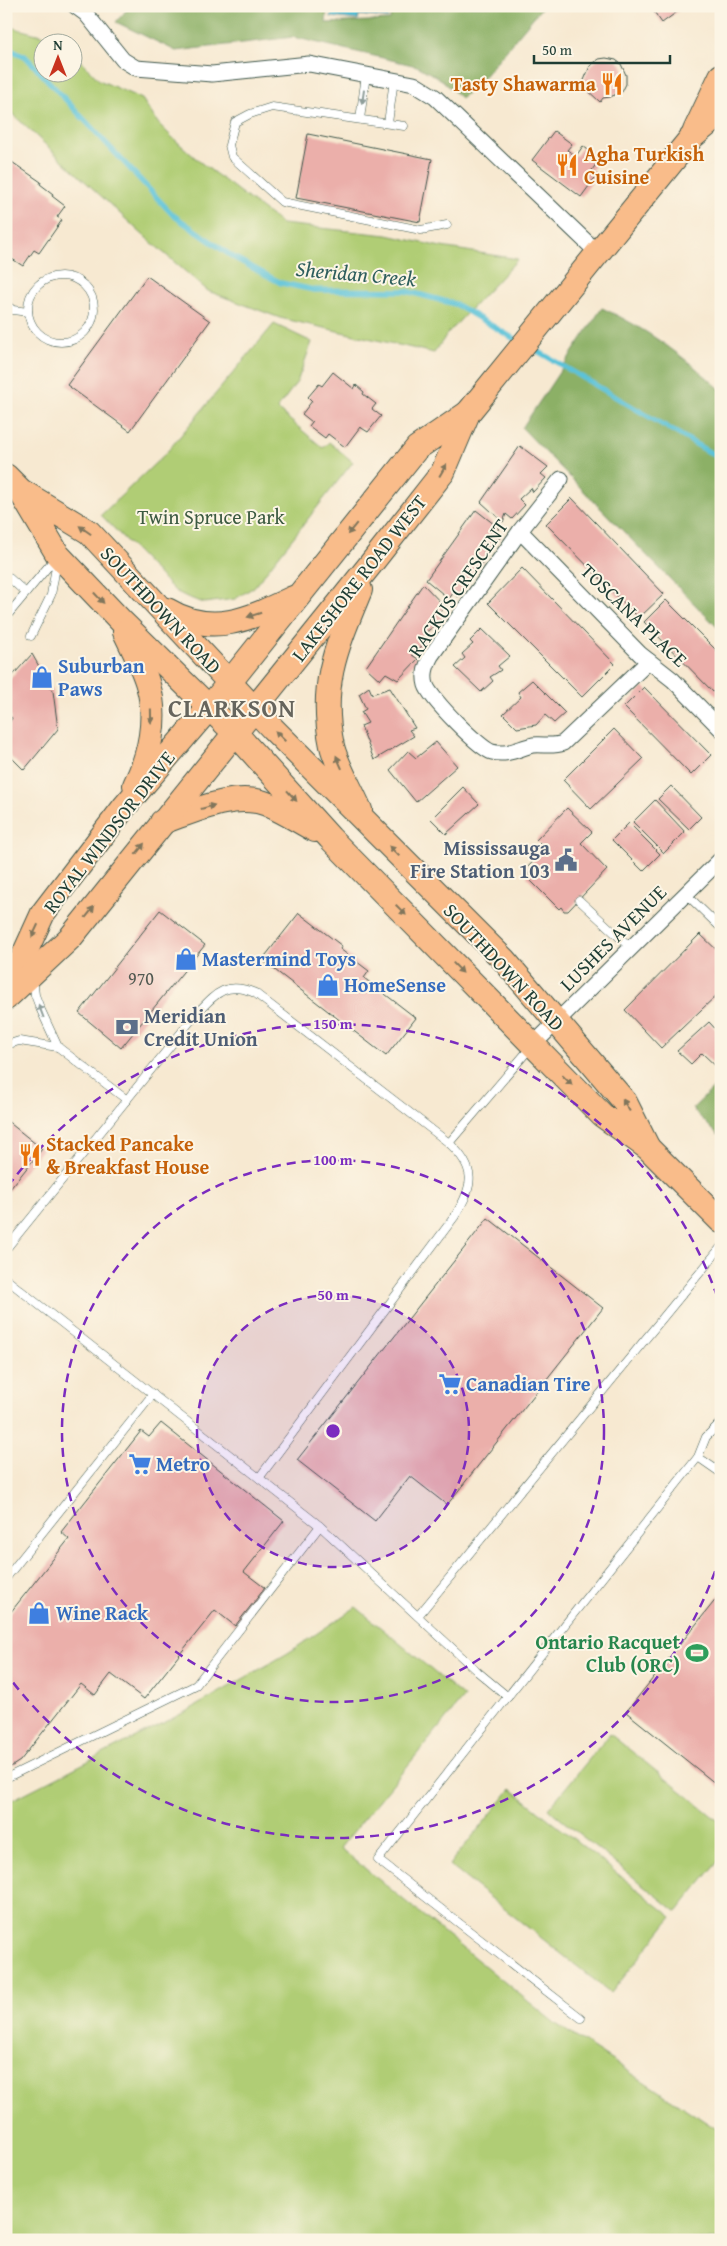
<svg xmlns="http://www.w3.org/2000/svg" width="727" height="2246" viewBox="0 0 727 2246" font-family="'Gentium Book Plus',serif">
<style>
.green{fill:#b0cd74;stroke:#688554}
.forest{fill:#8cb066;stroke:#56764d}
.water{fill:#5cc3d9;stroke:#3e8086}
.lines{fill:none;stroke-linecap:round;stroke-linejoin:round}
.stream{stroke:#5cc3d9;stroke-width:5.5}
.building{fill:#ebafaa}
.service-casing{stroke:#3f574c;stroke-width:9}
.minor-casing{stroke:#3f574c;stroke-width:17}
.primary-casing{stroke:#3f574c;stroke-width:26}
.service{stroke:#fff;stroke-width:8}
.minor{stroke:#fff;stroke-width:15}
.primary{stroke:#f9bc8a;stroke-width:24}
.oneway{fill:#8f9e9a}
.oneway2{fill:#81765b}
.ring{fill:none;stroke:#7b2cbf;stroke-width:2.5;stroke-dasharray:9 6}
.labels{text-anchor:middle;stroke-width:4;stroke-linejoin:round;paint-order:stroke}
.number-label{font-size:18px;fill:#525a52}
.food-label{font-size:20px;font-weight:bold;fill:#c56008;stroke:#fcf5e5;text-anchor:start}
.park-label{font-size:20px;fill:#3c5a41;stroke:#fcf5e5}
.street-label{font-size:20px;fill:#1f3d34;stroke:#fcf5e5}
.shop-label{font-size:20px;font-weight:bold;fill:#366cbe;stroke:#fcf5e5;text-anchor:start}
.service-label{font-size:20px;font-weight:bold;fill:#4e5e75;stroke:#fcf5e5;text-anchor:end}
.leisure-label{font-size:20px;font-weight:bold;fill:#27864d;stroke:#fcf5e5;text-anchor:end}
.water-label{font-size:21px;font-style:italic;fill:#2e5e5d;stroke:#fcf5e5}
.district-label{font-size:25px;font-weight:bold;letter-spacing:1px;fill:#66655d;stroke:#fcf5e5}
.centre{fill:#7b2cbf;stroke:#fcf5e5;stroke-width:2.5}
.ring-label{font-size:15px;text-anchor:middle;font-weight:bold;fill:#7b2cbf;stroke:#fcf5e5;stroke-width:4;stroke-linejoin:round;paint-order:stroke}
</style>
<rect width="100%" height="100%" fill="#fcf5e5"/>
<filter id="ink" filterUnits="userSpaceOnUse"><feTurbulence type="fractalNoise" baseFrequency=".02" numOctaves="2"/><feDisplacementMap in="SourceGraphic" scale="10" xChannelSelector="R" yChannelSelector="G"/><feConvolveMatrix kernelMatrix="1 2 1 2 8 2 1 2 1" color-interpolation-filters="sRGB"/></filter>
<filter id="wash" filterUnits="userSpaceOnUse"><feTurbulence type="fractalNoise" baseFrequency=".0096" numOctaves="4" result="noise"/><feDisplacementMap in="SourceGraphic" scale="20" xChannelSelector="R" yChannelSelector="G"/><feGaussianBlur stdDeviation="1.12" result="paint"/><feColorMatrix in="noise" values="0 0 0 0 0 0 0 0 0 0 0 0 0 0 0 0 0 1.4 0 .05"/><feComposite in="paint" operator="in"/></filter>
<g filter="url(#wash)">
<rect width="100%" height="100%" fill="#f7e9d1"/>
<g class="green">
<polygon points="6,26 60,40 63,42 42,42 42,72 72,72 73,53 99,80 142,99 158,123 173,138 200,162 282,224 387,235 441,247 518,259 448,333 434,353 280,318 208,291 143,235 6,108"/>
<polygon points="274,324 312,342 297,382 277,409 323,448 329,442 353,462 254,587 235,599 204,603 187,597 175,591 101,515 166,453"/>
<polygon points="356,1607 464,1697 340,1848 556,2024 721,2132 721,2240 6,2240 6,1803 187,1711 288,1653"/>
<polygon points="610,1734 721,1823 721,1858 677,1912 548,1809"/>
<polygon points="511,1789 672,1917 611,1993 449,1865"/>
</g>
<g class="forest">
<polygon points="130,6 327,6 326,23 390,20 392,6 543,6 476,86 461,98 442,80 417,66 293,37 176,51 116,22"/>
<path d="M602,308C646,328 685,357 721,390V631L522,428Z"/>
<polygon points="721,1081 721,1138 692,1109"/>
</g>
<polygon class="water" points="332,6 389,6 388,18 359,15 358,20 331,17"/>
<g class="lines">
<g class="stream">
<polyline points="6,48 25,56 173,215 233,257 281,283 314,290 406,291 455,304 518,341"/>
<polyline points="529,346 721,459"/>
</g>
</g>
<g id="blocks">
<g class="building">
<polygon points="650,6 685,6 662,23"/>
<polygon points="606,58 616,60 621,64 626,75 626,84 622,92 610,97 603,98 600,102 582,85 590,66 599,59"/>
<polygon points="554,131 572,144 567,150 576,156 583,146 600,159 592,170 597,175 581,197 532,160"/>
<polygon points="308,134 432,159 420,222 296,198"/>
<polygon points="6,158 41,182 40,184 53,194 52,196 65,206 57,217 62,220 39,253 34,250 23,266 6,255"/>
<polygon points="147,276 210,321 130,431 67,385"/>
<polygon points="333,372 354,389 356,385 364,392 363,394 376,404 372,409 381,416 368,432 360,427 345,447 328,434 325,438 309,426 312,422 302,414 312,401 308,397 319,384 322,386"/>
<polygon points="520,446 548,467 541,474 546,478 533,492 531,488 519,499 525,505 512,519 506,514 503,522 481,502"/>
<polygon points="572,498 664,594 639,618 546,524"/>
<polygon points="476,510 499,528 495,535 500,537 458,597 453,593 449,599 426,580"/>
<polygon points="522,568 615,664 582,697 488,603"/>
<polygon points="423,584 445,607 438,613 445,618 425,633 429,639 412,655 418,659 398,680 386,673 380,680 366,667"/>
<polygon points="666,600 721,655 721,700 644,622"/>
<polygon points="482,629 510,656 498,666 501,670 490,677 493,681 481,692 455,667 465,658 462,654 473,644 470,641"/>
<polygon points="32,654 53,691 58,729 24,770 6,752 6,728 12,718 6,712 6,683"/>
<polygon points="532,680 565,713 554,723 545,715 536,725 517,728 503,714 521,697 518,692"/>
<polygon points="369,687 372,694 390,688 415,728 409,730 414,736 374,760 361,726 368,723 361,712 366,709 359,694"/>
<polygon points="644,687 711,755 691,775 624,707"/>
<polygon points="614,729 643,759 591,809 563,780"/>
<polygon points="436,742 457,766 416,802 390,770 408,751 416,758"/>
<polygon points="671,786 701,817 689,829 658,799"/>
<polygon points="463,787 479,804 446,834 431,819"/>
<polygon points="655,800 685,832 664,853 633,822"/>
<polygon points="567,808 592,832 581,843 607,870 568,911 564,911 561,907 559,909 527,877 529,874 525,870 545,849 536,840"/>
<polygon points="629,823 660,854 643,871 612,840"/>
<polygon points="160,910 205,945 121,1048 79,1013"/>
<polygon points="299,913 342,946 340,949 369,971 364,978 416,1018 386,1056 262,960"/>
<polygon points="700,934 721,954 721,991 661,1048 625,1010"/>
<polygon points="709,1022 721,1035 721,1071 702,1053 691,1064 677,1051"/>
<polygon points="6,1120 42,1149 6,1194"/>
<polygon points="488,1218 603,1308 447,1505 410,1476 375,1521 297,1460"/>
<polygon points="161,1423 284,1521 244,1572 265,1588 235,1626 215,1610 144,1699 111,1674 95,1695 81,1684 20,1761 6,1770 6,1618 69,1539 61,1532 141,1431 149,1437"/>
<polygon points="721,1593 721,1788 626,1712"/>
</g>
</g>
</g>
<g filter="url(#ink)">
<use href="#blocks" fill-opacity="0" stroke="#3f574c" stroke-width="1"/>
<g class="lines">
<defs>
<g id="service">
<polyline points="360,119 366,75"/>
<polyline points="388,123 394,80"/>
<polyline points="404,126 272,107 250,114 235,122 229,145 232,157 282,202 421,230 447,225"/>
<circle cx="61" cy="309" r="33"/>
<polyline points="6,305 13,310 28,312"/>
<polyline points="6,575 26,593"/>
<polyline points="6,617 57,556"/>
<polyline points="31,636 51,595 57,561"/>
<polyline points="686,894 721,928"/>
<polyline points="579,900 631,948"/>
<polyline points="33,978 35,995 40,1008 58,1047 127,1100"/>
<polyline points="6,1045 19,1041 58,1047"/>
<polyline points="449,1143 531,1047"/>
<path d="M6,1249L197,1013C216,993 226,981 255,993L449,1143C477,1169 474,1185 455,1216L259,1478L6,1279"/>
<polyline points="698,1457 721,1473"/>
<polyline points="259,1478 320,1526 478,1672 508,1697"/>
<polyline points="6,1578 153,1394"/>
<polyline points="418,1616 721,1247"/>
<polyline points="6,1778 196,1685 320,1526"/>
<polyline points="581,2018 378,1860 698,1457 706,1437 721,1422"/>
</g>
<g id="minor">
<polyline points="75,6 86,14 123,60 136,68 212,74 309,64 414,84 435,97 598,253"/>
<path d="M561,479L520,531L431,656C426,666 423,674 426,685C430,698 480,749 492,752C508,756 519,748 533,745C543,744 553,747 563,743L649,661"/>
<polyline points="520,531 640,654 673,680 721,729"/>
<polyline points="533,1045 721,859"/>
</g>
<g id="primary">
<polyline points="695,131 721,76"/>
<polyline points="6,476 19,489 58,555 121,621 236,734 330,838 602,1115 648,1148 721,1221"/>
<polyline points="23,492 89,532 272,728 504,960 625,1102 647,1146"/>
<path d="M167,610C212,637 249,619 293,598"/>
<path d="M125,632C133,649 143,667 148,685C158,718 150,755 135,785"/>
<path d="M360,810C352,791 336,764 332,746C319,684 337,646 360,590"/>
<path d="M162,822C192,812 235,791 267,804C283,811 299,821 315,830"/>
<polyline points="8,990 43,913 125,806 209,708 417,448 468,413"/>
<polyline points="6,998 71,937 370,565 443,472 468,413 692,137 721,113"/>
</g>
</defs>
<use href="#service" class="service-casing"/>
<use href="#minor" class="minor-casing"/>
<use href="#primary" class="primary-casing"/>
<use href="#service" class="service"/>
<use href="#minor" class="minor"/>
<use href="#primary" class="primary"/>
</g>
<defs><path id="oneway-solid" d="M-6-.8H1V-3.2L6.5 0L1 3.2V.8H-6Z" transform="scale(1.25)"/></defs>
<g class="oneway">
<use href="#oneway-solid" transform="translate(363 97) rotate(98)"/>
<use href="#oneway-solid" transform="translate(41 1011) rotate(-111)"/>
</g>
<g class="oneway2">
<use href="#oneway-solid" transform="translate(443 470) rotate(-60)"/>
<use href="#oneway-solid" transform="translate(352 529) rotate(129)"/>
<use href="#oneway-solid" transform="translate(85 530) rotate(-145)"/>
<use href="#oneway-solid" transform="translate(99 598) rotate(47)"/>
<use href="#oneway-solid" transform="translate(254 615) rotate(162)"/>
<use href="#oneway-solid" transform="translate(151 716) rotate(89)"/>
<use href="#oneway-solid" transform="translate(280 736) rotate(-135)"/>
<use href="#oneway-solid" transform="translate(339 762) rotate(-114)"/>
<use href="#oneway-solid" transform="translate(292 796) rotate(48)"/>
<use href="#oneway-solid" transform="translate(208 807) rotate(-16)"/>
<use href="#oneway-solid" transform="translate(140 849) rotate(-52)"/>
<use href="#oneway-solid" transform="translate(394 851) rotate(-135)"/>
<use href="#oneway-solid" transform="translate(401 910) rotate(45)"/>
<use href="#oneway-solid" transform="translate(90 912) rotate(-52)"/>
<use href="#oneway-solid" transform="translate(35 931) rotate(115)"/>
<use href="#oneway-solid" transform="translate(458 968) rotate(46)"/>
<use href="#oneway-solid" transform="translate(567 1080) rotate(45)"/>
<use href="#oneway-solid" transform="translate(626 1105) rotate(-121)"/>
</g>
</g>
<circle cx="333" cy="1431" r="136" fill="#7b2cbf" fill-opacity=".12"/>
<g class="ring">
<circle cx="333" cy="1431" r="136"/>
<circle cx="333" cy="1431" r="271"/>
<path d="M720 1557A407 407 0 0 1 8 1676M8 1186A407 407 0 0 1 720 1305"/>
</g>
<defs>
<symbol id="restaurant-bare" viewBox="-9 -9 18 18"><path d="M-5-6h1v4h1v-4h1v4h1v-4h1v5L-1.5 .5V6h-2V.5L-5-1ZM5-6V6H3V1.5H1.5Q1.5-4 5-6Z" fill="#e8710a" stroke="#fcf5e5" stroke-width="2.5" paint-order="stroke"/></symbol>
<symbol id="shop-bare" viewBox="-9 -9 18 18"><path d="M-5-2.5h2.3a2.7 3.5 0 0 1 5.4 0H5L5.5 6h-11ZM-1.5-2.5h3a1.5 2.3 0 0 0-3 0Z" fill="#3f7fe0" stroke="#fcf5e5" stroke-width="2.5" paint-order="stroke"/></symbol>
<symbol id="civic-bare" viewBox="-9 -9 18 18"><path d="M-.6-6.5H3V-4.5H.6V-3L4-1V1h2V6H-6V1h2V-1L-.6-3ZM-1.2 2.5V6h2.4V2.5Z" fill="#5c6f8a" stroke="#fcf5e5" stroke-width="2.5" paint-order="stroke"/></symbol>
<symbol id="bank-bare" viewBox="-9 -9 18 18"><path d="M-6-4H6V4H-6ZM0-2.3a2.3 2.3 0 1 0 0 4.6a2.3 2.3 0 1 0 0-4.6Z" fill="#5c6f8a" stroke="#fcf5e5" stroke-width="2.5" paint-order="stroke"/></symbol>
<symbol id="supermarket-bare" viewBox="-9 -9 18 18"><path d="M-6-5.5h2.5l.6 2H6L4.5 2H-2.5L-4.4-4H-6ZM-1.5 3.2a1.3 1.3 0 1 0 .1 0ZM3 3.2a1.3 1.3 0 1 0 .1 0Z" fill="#3f7fe0" stroke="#fcf5e5" stroke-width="2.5" paint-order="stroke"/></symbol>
<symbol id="stadium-bare" viewBox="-9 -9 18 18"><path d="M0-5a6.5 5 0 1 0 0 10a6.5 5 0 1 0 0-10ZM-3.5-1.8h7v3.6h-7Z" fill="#2e9e5b" stroke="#fcf5e5" stroke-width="2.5" paint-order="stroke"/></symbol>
</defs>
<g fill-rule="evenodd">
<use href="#restaurant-bare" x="596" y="68" width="32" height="32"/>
<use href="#restaurant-bare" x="551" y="149" width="32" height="32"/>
<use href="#shop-bare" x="26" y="661" width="32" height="32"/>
<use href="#civic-bare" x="550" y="844" width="32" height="32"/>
<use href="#shop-bare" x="170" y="943" width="32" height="32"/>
<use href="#shop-bare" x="312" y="969" width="32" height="32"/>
<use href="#bank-bare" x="111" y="1011" width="32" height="32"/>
<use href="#restaurant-bare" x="14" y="1139" width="32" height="32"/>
<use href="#supermarket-bare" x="434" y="1368" width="32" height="32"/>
<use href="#supermarket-bare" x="124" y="1448" width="32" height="32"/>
<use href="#shop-bare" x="23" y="1597" width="32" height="32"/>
<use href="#stadium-bare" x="681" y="1637" width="32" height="32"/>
</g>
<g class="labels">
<g class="number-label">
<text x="141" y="985">970</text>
</g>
<g class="food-label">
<text x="596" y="91" text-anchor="end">Tasty Shawarma</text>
<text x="584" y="161">Agha Turkish<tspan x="584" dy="23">Cuisine</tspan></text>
<text x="46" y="1151">Stacked Pancake<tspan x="46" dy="23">&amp; Breakfast House</tspan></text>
</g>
<g class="park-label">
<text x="211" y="524">Twin Spruce Park</text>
</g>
<g class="street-label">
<text transform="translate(359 578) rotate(-52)" y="7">LAKESHORE ROAD WEST</text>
<text transform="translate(458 588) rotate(-56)" y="7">RACKUS CRESCENT</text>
<text transform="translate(161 610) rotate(47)" y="7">SOUTHDOWN ROAD</text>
<text transform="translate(634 615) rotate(44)" y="7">TOSCANA PLACE</text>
<text transform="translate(109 832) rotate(-52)" y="7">ROYAL WINDSOR DRIVE</text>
<text transform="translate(613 938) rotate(-45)" y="7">LUSHES AVENUE</text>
<text transform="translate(504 967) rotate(47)" y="7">SOUTHDOWN ROAD</text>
</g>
<g class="shop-label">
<text x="58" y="673">Suburban<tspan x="58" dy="23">Paws</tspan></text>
<text x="202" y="966">Mastermind Toys</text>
<text x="344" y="992">HomeSense</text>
<text x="466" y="1391">Canadian Tire</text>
<text x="156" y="1471">Metro</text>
<text x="56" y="1620">Wine Rack</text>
</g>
<g class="service-label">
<text x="550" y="855">Mississauga<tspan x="550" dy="23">Fire Station 103</tspan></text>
<text x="144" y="1023" text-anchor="start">Meridian<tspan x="144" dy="23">Credit Union</tspan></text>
</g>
<g class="leisure-label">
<text x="680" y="1649">Ontario Racquet<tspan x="680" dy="23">Club (ORC)</tspan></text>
</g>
<g class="water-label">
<text transform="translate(356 274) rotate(5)" y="7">Sheridan Creek</text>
</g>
<g class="district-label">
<text x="232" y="717">CLARKSON</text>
</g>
</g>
<circle cx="333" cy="1431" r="8" class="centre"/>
<g class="ring-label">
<text x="333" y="1029">150 m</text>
<text x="333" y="1165">100 m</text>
<text x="333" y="1300">50 m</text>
</g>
<rect width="727" height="2246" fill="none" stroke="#fcf5e5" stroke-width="25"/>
<g transform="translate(58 58)"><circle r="24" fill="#fcf5e5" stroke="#a4ab9e"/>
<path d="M0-4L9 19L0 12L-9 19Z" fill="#c8321e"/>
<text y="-8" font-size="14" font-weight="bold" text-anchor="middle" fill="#1f3d34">N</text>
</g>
<path d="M534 55v8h136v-8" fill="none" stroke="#1f3d34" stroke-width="2.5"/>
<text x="542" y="55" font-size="15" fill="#1f3d34" stroke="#fcf5e5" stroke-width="4" paint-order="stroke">50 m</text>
</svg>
